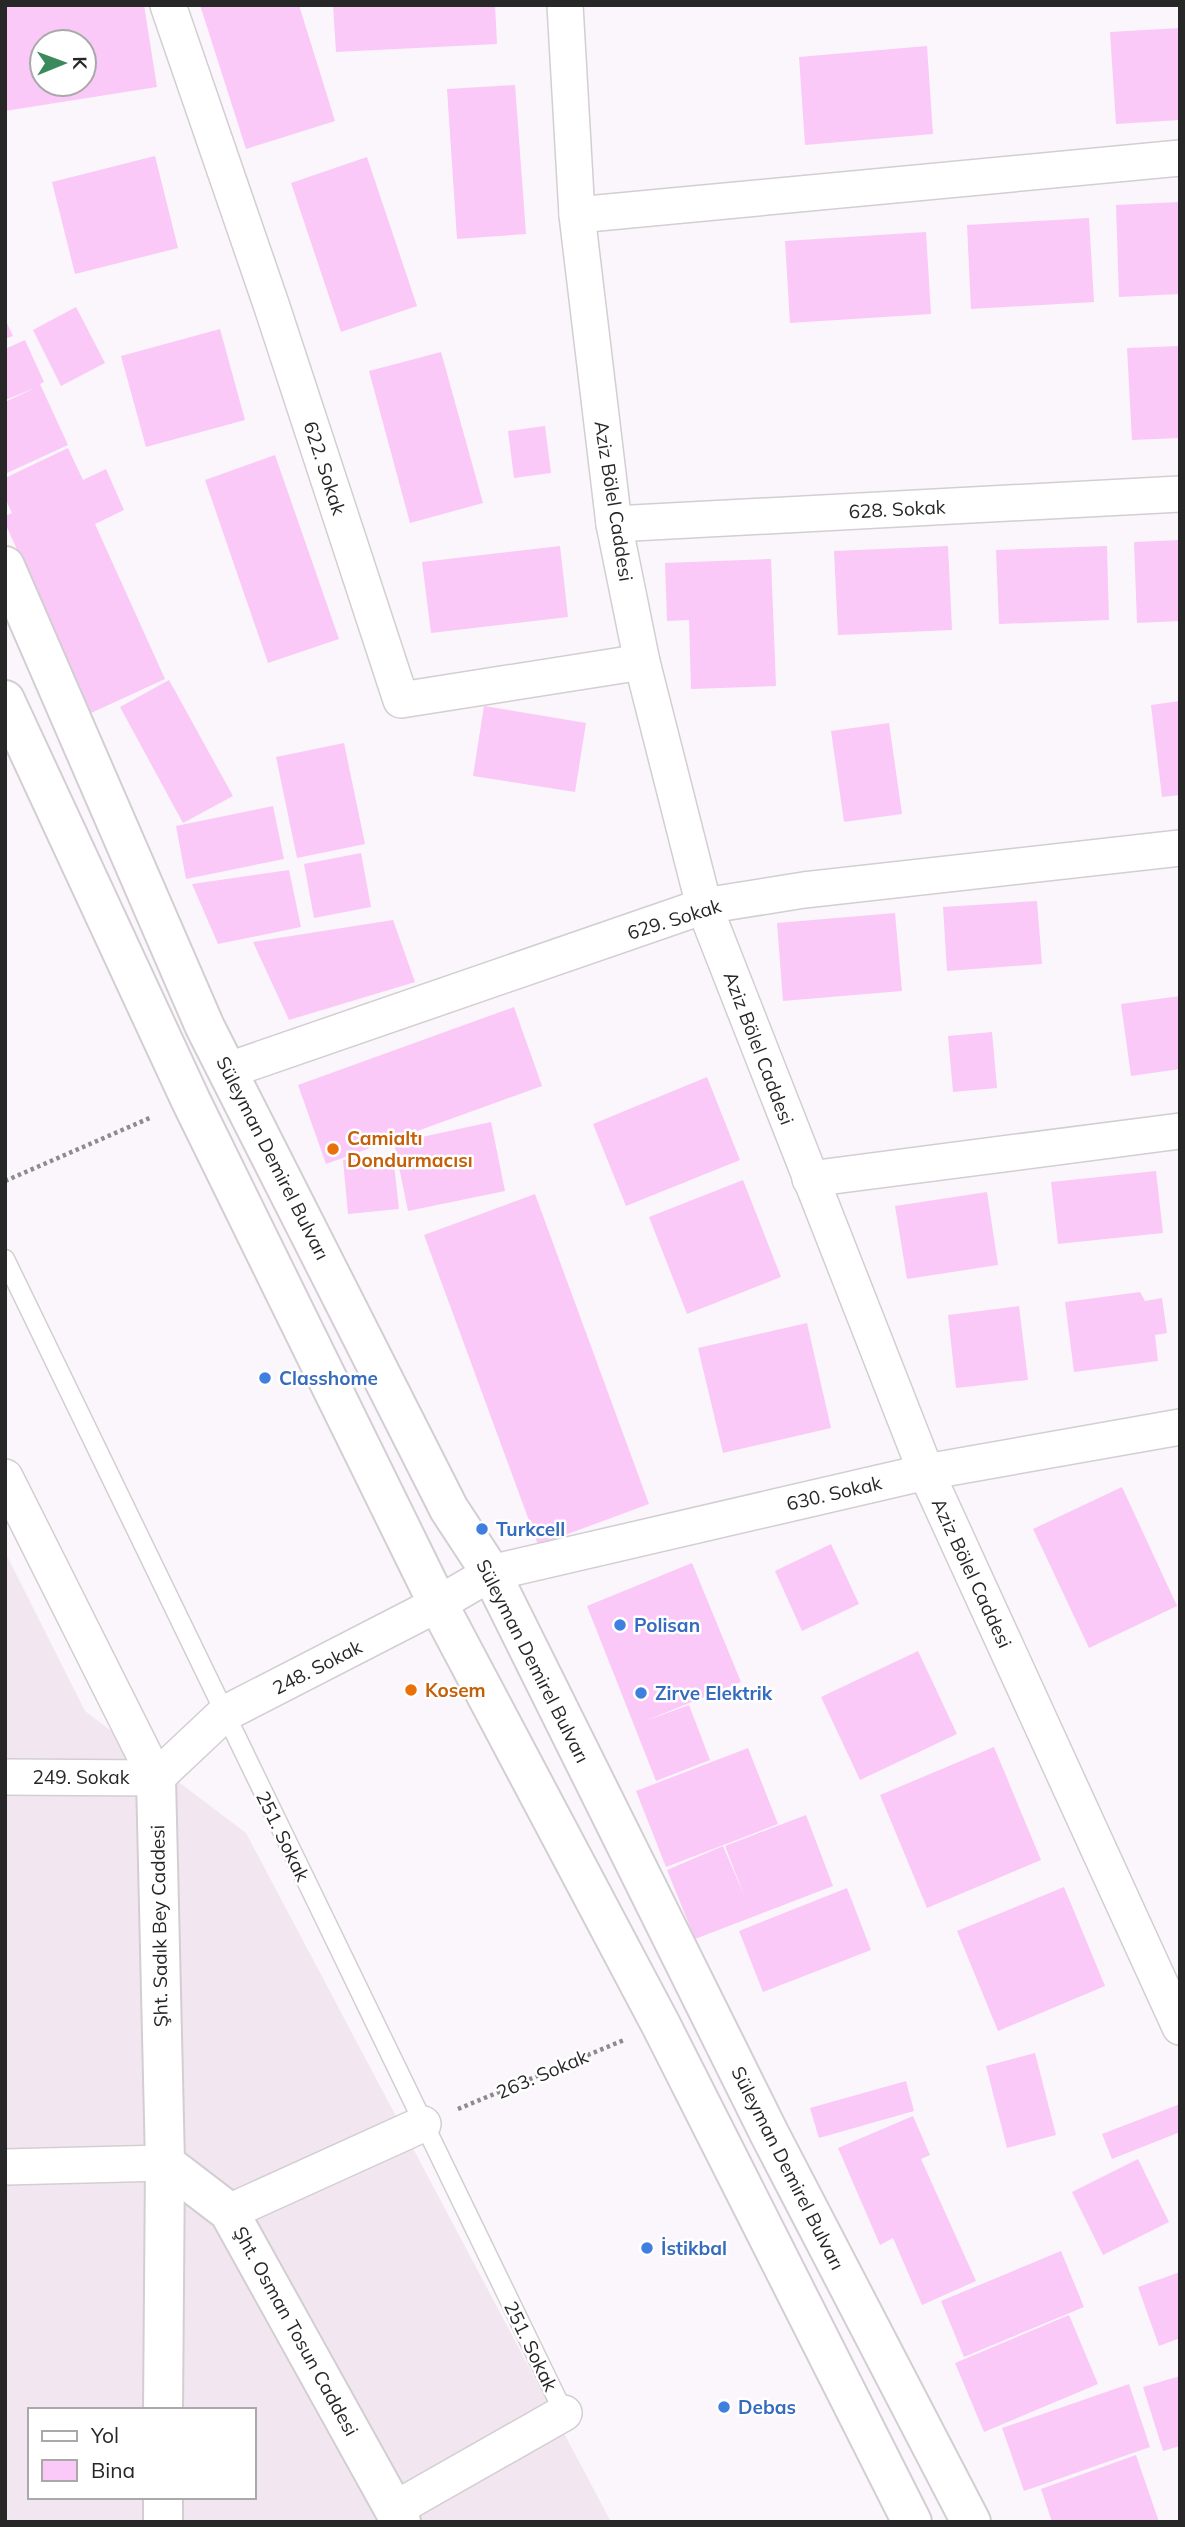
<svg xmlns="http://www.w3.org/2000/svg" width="1185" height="2527" viewBox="0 0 1185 2527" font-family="Mulish,sans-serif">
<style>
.built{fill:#f2e7f1;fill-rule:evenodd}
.building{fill:#fac9f8;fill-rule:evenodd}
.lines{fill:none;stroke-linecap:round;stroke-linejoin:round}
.lane-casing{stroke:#d3ced2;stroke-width:21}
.street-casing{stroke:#d3ced2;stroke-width:38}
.secondary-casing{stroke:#d3ced2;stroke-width:42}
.primary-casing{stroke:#d3ced2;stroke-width:42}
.path{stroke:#8e8b8e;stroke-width:4.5;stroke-dasharray:3.5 3.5;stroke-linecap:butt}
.lane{stroke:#fff;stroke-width:18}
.street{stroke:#fff;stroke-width:35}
.secondary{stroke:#fff;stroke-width:38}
.primary{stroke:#fff;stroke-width:38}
.food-dot{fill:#e8710a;stroke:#fff;stroke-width:2.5}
.shop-dot{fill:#3f7fe0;stroke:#fff;stroke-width:2.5}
.labels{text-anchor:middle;stroke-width:5;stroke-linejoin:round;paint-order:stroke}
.street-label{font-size:19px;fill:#282728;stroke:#fff}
.food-label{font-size:19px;font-weight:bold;fill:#c56008;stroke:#fff;text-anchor:start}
.shop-label{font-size:19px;font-weight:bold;fill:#366cbe;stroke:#fff;text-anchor:start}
</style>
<rect width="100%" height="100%" fill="#fbf6fb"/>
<path class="built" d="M5,1552L85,1711L246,1833L611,2522H5ZM30,2410H254V2497H30Z"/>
<g class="building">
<path d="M5,5H144L157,87L5,111ZM42,42H84V84H42Z"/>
<polygon points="200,5 299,5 335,121 246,149"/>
<polygon points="333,5 495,5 497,44 336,52"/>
<polygon points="1180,28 1180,120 1116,124 1110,32"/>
<polygon points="927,46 933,134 805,145 799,57"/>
<polygon points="515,85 526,234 457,239 447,89"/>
<polygon points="155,156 178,248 75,274 52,182"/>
<polygon points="367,157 417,306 341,332 291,183"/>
<polygon points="1180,202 1180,294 1119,297 1116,205"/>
<polygon points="1089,218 1094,302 971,309 967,225"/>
<polygon points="926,232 931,314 790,323 785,241"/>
<polygon points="76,307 105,363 61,386 33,330"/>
<polygon points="5,319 13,336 5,339"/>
<polygon points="220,329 245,420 146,447 121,356"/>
<polygon points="25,340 44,382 40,384 68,445 5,474 5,402 35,388 5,400 5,349"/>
<polygon points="1180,346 1180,438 1132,440 1127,348"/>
<polygon points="441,352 483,503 410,523 369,371"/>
<polygon points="545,426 551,473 514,478 508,431"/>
<polygon points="68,448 83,480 106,469 124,510 95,524 165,679 91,713 5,523 5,516 12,513 5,498 5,478"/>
<polygon points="275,455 339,639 268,663 205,480"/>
<polygon points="1180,540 1180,621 1137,623 1134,542"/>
<polygon points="560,546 568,617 431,633 422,562"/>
<polygon points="948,546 952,630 838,635 834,551"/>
<polygon points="1107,546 1109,620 999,624 996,550"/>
<polygon points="771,559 776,686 691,689 689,620 667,621 665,563"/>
<polygon points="169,680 233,796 183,823 120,707"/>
<polygon points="1180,701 1180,795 1162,797 1151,705"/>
<polygon points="484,706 586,723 575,792 473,776"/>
<polygon points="889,723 902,814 844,822 831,731"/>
<polygon points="344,743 365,844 297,858 276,757"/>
<polygon points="273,806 284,859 186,879 176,826"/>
<polygon points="361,853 371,907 314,918 304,864"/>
<polygon points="289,870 301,927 218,944 192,884"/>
<polygon points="1037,901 1042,964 947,971 943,907"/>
<polygon points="895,913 902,991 783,1001 777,923"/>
<polygon points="393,920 415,982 289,1020 253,942"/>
<polygon points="1180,996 1180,1069 1131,1076 1121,1004"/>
<polygon points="514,1007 542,1086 326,1164 298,1085"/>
<polygon points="992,1032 997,1088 953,1092 948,1036"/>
<polygon points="707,1077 740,1160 626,1206 593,1124"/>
<polygon points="491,1122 505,1191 408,1211 394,1143"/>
<polygon points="393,1155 399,1209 348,1214 343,1160"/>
<polygon points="1156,1171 1163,1233 1058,1244 1051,1182"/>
<polygon points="743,1180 781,1277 687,1314 649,1217"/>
<polygon points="987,1192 998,1265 907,1279 895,1206"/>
<polygon points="535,1194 649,1504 538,1545 424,1235"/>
<polygon points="1140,1292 1145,1301 1162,1298 1167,1333 1155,1335 1158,1361 1074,1372 1065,1302"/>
<polygon points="1019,1306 1028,1380 956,1388 948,1315"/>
<polygon points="807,1323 831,1428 723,1453 698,1348"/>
<polygon points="1122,1487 1177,1606 1089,1648 1033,1529"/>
<polygon points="831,1544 859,1604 802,1631 775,1571"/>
<polygon points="692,1563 741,1682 645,1721 689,1705 710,1760 656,1781 587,1606"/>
<polygon points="918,1651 957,1734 860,1780 821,1697"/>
<polygon points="994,1747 1041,1860 927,1908 880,1795"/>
<polygon points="748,1748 778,1824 666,1867 636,1791"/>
<polygon points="806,1815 833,1886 695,1939 667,1870 723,1846 744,1895 725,1846"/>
<polygon points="1064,1887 1105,1986 998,2031 957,1931"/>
<polygon points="847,1888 871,1950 763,1992 739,1931"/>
<polygon points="1035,2053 1056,2135 1007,2148 986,2066"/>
<polygon points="906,2081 914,2111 819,2138 810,2108"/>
<polygon points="1180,2104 1180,2132 1112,2159 1102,2134"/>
<polygon points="913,2116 930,2155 921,2159 976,2281 922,2305 893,2238 880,2245 838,2148"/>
<polygon points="1138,2159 1169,2222 1103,2255 1072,2192"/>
<polygon points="1061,2251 1084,2307 964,2357 941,2301"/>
<polygon points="1180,2272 1180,2338 1159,2346 1138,2287"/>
<polygon points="1069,2315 1098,2384 984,2432 955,2363"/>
<polygon points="1180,2376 1180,2446 1163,2451 1143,2387"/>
<polygon points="1129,2384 1150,2447 1024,2491 1002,2428"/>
<polygon points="1136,2455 1159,2522 1052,2522 1041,2489"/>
</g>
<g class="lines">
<defs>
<polyline id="lane" points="5,1259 564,2413"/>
<g id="street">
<polyline points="168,5 271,304 401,700 642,662"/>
<polyline points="565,5 577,215 614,524 642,662 704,906 926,1472 1180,2027"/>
<polyline points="577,215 1180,158"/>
<polyline points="614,524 1180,494"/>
<polyline points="229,1070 704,906 804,890 1180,848"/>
<polyline points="810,1179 1180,1131"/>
<polyline points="5,1477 156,1778"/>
<polyline points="5,1777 156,1778"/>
<polyline points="156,1778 224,1714 438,1604 491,1573 926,1472 1180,1427"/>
<polyline points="5,2167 165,2163"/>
<polyline points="229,2212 423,2124"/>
<polyline points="395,2509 564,2413"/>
</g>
<g id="secondary">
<polyline points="156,1778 165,2163 163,2410"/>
<polyline points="165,2163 229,2212 401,2522"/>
<polyline points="163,2522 163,2497"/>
</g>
<g id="primary">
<polyline points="5,566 205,1027 449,1509 491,1573 770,2135 971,2522"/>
<polyline points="5,700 191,1101 438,1604 661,2025 912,2522"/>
</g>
</defs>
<use href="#lane" class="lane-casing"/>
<use href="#street" class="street-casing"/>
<use href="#secondary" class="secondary-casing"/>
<use href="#primary" class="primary-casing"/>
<g class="path">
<polyline points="5,1181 152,1117"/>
<polyline points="458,2109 624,2040"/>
</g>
<use href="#lane" class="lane"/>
<use href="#street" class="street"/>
<use href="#secondary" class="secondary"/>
<use href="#primary" class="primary"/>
</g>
<g class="food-dot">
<circle cx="333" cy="1149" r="7"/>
<circle cx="411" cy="1690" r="7"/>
</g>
<g class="shop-dot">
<circle cx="265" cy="1378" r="7"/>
<circle cx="482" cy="1529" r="7"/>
<circle cx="620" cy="1625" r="7"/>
<circle cx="641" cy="1693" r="7"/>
<circle cx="647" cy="2248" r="7"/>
<circle cx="724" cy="2407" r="7"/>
</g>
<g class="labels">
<g class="street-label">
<text transform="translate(325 468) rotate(72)" y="7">622. Sokak</text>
<text transform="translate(614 501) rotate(81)" y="7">Aziz Bölel Caddesi</text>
<text transform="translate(897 509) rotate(-3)" y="7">628. Sokak</text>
<text transform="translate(674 919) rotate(-17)" y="7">629. Sokak</text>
<text transform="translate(759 1048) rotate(69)" y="7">Aziz Bölel Caddesi</text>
<text transform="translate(273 1158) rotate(63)" y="7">Süleyman Demirel Bulvarı</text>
<text transform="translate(834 1493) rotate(-13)" y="7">630. Sokak</text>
<text transform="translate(972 1573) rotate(65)" y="7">Aziz Bölel Caddesi</text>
<text transform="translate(533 1661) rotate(63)" y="7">Süleyman Demirel Bulvarı</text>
<text transform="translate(317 1667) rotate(-27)" y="7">248. Sokak</text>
<text x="81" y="1784">249. Sokak</text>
<text transform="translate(283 1836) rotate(64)" y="7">251. Sokak</text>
<text transform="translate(159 1926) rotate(-91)" y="7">Şht. Sadık Bey Caddesi</text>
<text transform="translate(542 2074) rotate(-23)" y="7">263. Sokak</text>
<text transform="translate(788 2168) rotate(63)" y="7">Süleyman Demirel Bulvarı</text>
<text transform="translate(296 2331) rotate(61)" y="7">Şht. Osman Tosun Caddesi</text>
<text transform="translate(531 2346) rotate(64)" y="7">251. Sokak</text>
</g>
<g class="food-label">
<text x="347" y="1145">Camialtı<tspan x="347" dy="22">Dondurmacısı</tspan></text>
<text x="425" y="1697">Kosem</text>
</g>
<g class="shop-label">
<text x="279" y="1385">Classhome</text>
<text x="496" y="1536">Turkcell</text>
<text x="634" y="1632">Polisan</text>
<text x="655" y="1700">Zirve Elektrik</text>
<text x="661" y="2255">İstikbal</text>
<text x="738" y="2414">Debas</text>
</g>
</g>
<rect width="1185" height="2527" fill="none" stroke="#282728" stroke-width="14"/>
<rect x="28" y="2408" width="228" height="91" fill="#ffffff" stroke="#a9a9a9" stroke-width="2"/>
<rect x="42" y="2431" width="35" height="10" fill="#ffffff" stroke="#a9a9a9" stroke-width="2"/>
<text x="91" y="2443" font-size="21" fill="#282728">Yol</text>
<rect x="42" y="2460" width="35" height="21" fill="#fac9f8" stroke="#a9a9a9" stroke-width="2"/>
<text x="91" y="2478" font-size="21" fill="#282728">Bina</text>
<g transform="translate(63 63) rotate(89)"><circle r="33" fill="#ffffff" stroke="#a9a9a9" stroke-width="2"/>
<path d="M0-5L12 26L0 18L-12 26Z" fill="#3a8a5b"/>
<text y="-10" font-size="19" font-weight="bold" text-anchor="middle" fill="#282728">K</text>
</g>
</svg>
